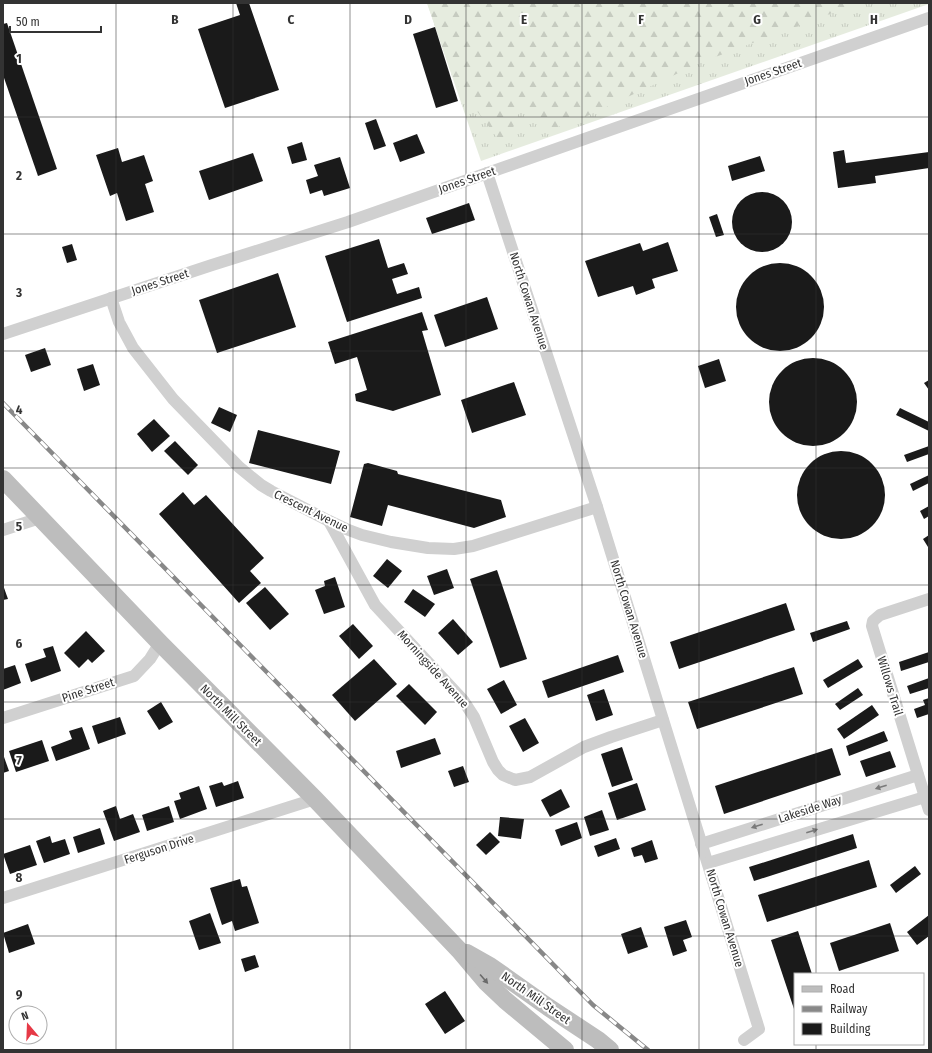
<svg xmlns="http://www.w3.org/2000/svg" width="932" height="1053" viewBox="0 0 932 1053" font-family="'Fira Sans Condensed',sans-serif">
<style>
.grass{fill:url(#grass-tufts)}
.forest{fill:url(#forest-firs)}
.building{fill:#1a1a1a}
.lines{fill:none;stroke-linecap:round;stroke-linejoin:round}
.street{stroke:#d0d0d0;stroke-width:12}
.secondary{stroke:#bdbdbd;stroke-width:18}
.rail-casing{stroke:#888;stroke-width:4.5}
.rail{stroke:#fff;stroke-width:3;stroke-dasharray:9;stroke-linecap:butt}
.oneway{fill:#7a7a7a}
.oneway2{fill:#6a6a6a}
.grid{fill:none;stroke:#333;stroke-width:1;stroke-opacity:0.55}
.labels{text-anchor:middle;stroke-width:4;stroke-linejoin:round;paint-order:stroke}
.street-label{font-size:12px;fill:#333;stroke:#fff}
.grid-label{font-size:13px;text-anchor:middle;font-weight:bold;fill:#333;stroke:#fff;stroke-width:4;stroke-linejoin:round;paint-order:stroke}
</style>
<defs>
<pattern id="grass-tufts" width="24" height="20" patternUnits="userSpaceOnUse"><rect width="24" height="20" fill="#e6ecdf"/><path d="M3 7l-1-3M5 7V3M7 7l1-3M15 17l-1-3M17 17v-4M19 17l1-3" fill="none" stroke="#c6cbc0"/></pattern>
<pattern id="forest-firs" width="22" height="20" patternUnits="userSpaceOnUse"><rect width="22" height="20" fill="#e6ecdf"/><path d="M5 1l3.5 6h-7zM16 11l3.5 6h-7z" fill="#c6cbc0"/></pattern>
</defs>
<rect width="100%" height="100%" fill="#fff"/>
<polygon class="grass" points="427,3 929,3 929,4 481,161"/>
<polygon class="forest" points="427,3 859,3 702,62 570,124 544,130 524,99 508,141 502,144 454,81"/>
<g class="building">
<polygon points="236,3 249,3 279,90 225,108 198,29 240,15"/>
<polygon points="7,23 57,169 38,176 3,75 3,24"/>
<polygon points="435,27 458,101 436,108 413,34"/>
<polygon points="376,119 386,146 374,150 365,123"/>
<polygon points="417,134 425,153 400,162 393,143"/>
<polygon points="302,142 307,160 292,164 287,147"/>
<polygon points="118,148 122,162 144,155 153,181 145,184 154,212 126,221 117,193 110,196 96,155"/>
<polygon points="844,150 846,163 929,152 929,168 875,176 876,183 838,188 833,152"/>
<polygon points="253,153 263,181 209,200 199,171"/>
<polygon points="760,156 765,171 732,181 728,166"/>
<polygon points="340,157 350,188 324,196 322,190 310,194 306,180 318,176 314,165"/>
<circle cx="762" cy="222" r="30"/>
<polygon points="469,203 475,220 432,234 426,218"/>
<polygon points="717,214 724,235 716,237 709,217"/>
<polygon points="379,239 388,268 404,263 408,274 392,279 397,294 419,287 422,298 347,322 325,256"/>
<polygon points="668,242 678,271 652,279 655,288 636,295 633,286 598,297 585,261 640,243 643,251"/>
<polygon points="72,244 77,260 67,263 62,247"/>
<circle cx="780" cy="307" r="44"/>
<polygon points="278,273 296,327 217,353 199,300"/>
<polygon points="487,297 498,329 445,347 434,315"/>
<polygon points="422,312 428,330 422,331 441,395 393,411 356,401 355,394 367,390 357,357 335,364 328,342"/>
<polygon points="45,348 51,365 31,372 25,355"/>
<circle cx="813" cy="402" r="44"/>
<polygon points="719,359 726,381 705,388 698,366"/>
<polygon points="93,364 100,385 84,391 77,369"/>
<polygon points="929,380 929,390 924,383"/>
<polygon points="514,382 526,415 472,433 461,400"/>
<polygon points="219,407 237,415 230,432 211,423"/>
<polygon points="900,408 929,422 929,431 896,415"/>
<polygon points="154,419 170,436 152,452 137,434"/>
<polygon points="258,430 340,451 331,484 249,463"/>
<polygon points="175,441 198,465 188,475 164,451"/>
<polygon points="929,446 929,454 907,462 904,455"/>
<circle cx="841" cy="495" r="44"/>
<polygon points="368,463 397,471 398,474 501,500 506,517 474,528 388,505 382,526 350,517 364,464"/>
<polygon points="929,475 929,483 913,491 910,484"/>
<polygon points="183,492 194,505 206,495 264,558 250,571 261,583 239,603 159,514"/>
<polygon points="929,506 929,516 924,519 920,511"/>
<polygon points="929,535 929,547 928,547 923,539"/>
<polygon points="387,559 402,571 388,588 373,576"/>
<polygon points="447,569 454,588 434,595 427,576"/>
<polygon points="497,570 527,659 500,668 470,579"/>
<polygon points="335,577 345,607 324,614 315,590 325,586 324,581"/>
<polygon points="3,585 8,599 3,600"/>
<polygon points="265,587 289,614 270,630 246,603"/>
<polygon points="413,589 435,604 425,617 404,602"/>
<polygon points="786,603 795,630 679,669 670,642"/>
<polygon points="453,619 473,642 458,655 438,633"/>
<polygon points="847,621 850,629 813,642 810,633"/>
<polygon points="353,624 373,646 359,659 339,636"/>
<polygon points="86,631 105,651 92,663 88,659 79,668 64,653"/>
<polygon points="53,646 61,671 31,682 25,664 46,657 43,649"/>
<polygon points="929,652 929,662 901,671 899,662"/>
<polygon points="618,655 624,672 548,698 542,681"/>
<polygon points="374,659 397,684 355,721 332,695"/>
<polygon points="858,659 863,667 828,688 823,680"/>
<polygon points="15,665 21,683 3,690 3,669"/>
<polygon points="794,667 803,694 697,729 688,702"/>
<polygon points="929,678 929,688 910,694 907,686"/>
<polygon points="504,680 517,705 501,714 487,689"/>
<polygon points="409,684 437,712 425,725 396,696"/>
<polygon points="858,688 863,695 840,710 835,704"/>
<polygon points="604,689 613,715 596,721 587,695"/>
<polygon points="929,698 929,714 917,718 914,709 925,705 923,700"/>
<polygon points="161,702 173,722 159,730 147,711"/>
<polygon points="872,705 879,715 844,739 837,729"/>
<polygon points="120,717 126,734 98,744 92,726"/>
<polygon points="525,718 539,743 523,752 509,726"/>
<polygon points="82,727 90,749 56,761 51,747 72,739 69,731"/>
<polygon points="884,731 888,741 849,756 846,746"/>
<polygon points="435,738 441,754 401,768 396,751"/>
<polygon points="42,740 49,761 16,772 9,751"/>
<polygon points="622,747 633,780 612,787 601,754"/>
<polygon points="832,748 841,775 724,814 715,786"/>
<polygon points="890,751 896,767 866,777 860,761"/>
<polygon points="3,754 9,771 3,773"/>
<polygon points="463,766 469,782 454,787 448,771"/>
<polygon points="238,781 244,798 216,807 209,786 222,782 224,786"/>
<polygon points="637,783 646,810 617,820 608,793"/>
<polygon points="199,786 207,809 180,819 174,801 181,799 179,793"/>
<polygon points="561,789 570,807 550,817 541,800"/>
<polygon points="116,806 120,819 133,814 140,832 114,841 103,811"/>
<polygon points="169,806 174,822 147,831 142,815"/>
<polygon points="602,810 609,830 590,836 584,817"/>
<polygon points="500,817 524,819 521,839 498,836"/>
<polygon points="577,822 582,838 561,846 555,830"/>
<polygon points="100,828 105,844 78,853 73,837"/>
<polygon points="490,832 500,842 486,855 476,845"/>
<polygon points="853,834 857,848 754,881 749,867"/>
<polygon points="50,836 52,843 65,839 70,854 44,863 36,841"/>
<polygon points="616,838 620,849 598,857 594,846"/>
<polygon points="652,840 658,859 645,863 642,855 634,857 631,848"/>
<polygon points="30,845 37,865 10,874 3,854"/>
<polygon points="869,860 877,887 767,922 758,895"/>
<polygon points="915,866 921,874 896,893 890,885"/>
<polygon points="240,879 242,887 247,886 259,923 235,931 232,921 222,925 210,888"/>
<polygon points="210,913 221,943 199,950 189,921"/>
<polygon points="929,915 929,936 917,945 907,932"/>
<polygon points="686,920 692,937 683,940 687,951 673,956 664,927"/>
<polygon points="890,923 899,951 839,971 830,943"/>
<polygon points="28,924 35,944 9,953 3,933"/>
<polygon points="641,927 648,947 628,954 621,934"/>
<polygon points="798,931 812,974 795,974 795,1012 771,940"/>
<polygon points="255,955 259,967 245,972 241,959"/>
<polygon points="445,991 465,1021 445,1034 425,1004"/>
</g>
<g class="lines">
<g class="street">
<polyline points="487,173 597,507 759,1029 744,1040"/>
<polyline points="111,298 119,322 133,348 173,399 239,467 261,485 271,491 329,521 346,529 362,535 391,542 428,548 454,549 473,546 597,507"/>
<polyline points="3,334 212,265 348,222 929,18"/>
<polyline points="329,521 375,605 463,700 474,717 493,762 498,770 503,775 515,780 530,777 584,747 611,737 663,720"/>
<polyline points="3,530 40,518"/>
<polyline points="929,599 880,615 873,621 872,626 929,810"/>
<polyline points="3,718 134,676 150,659 160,643"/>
<polyline points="701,844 918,775"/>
<polyline points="708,863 925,797"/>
<polyline points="3,898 315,799"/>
</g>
<g class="secondary">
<polyline points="3,479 160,643 315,799 459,950 486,982 505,1000 565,1050"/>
<polyline points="467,953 490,966 548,1007 598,1040 610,1050"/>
</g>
<defs>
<polyline id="rail" points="3,403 593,1005 648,1050"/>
</defs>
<use href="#rail" class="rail-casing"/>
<use href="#rail" class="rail"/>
</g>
<defs><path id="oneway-solid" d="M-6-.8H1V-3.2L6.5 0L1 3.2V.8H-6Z"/></defs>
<g class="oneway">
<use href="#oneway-solid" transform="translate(881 787) rotate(162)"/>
<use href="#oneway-solid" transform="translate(757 826) rotate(162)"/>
<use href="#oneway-solid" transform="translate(812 831) rotate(-17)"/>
</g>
<use class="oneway2" href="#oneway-solid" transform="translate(484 979) rotate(49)"/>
<path class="grid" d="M116,3V1050M233,3V1050M350,3V1050M466,3V1050M582,3V1050M699,3V1050M816,3V974M3,117H929M3,234H929M3,351H929M3,468H929M3,585H929M3,702H929M3,819H929M3,936H929M816,1044V1050"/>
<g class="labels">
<g class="street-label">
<text transform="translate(773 72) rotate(-19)" y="4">Jones Street</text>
<text transform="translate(467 180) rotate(-19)" y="4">Jones Street</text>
<text transform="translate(160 282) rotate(-18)" y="4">Jones Street</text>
<text transform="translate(529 301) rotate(72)" y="4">North Cowan Avenue</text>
<text transform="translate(311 511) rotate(26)" y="4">Crescent Avenue</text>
<text transform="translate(629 609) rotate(73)" y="4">North Cowan Avenue</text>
<text transform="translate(433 669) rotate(48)" y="4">Morningside Avenue</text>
<text transform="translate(890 686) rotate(73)" y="4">Willows Trail</text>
<text transform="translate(88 690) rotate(-18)" y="4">Pine Street</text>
<text transform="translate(231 715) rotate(45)" y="4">North Mill Street</text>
<text transform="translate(810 809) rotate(-18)" y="4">Lakeside Way</text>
<text transform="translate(159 849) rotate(-18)" y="4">Ferguson Drive</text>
<text transform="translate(725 918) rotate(73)" y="4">North Cowan Avenue</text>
<text transform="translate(536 998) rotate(35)" y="4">North Mill Street</text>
</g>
</g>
<g class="grid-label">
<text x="175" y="24">B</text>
<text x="291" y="24">C</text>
<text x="408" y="24">D</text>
<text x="524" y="24">E</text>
<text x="641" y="24">F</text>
<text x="757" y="24">G</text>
<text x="874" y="24">H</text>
<text x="19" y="63">1</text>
<text x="19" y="180">2</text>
<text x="19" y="297">3</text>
<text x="19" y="414">4</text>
<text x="19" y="531">5</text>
<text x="19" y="648">6</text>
<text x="19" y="765">7</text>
<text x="19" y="882">8</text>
<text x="19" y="999">9</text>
</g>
<rect width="932" height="1053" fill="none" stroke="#333333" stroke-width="8"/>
<rect x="794" y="973" width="130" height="72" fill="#ffffff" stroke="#adadad"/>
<rect x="802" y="986" width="20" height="6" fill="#bdbdbd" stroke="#adadad"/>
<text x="830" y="993" font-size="12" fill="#333333">Road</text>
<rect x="802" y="1006" width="20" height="6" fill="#888888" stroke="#adadad"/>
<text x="830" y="1013" font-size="12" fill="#333333">Railway</text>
<rect x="802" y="1023" width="20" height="12" fill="#1a1a1a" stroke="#adadad"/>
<text x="830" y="1033" font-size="12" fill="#333333">Building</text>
<g transform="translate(28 1025) rotate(341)"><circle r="19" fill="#ffffff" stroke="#adadad"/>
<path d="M0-3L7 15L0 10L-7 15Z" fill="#e63946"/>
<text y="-6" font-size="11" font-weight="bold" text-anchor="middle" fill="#333333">N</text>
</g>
<path d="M10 26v6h91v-6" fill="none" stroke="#333333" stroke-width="2"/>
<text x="16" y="26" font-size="12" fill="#333333" stroke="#ffffff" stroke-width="3" paint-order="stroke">50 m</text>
</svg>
